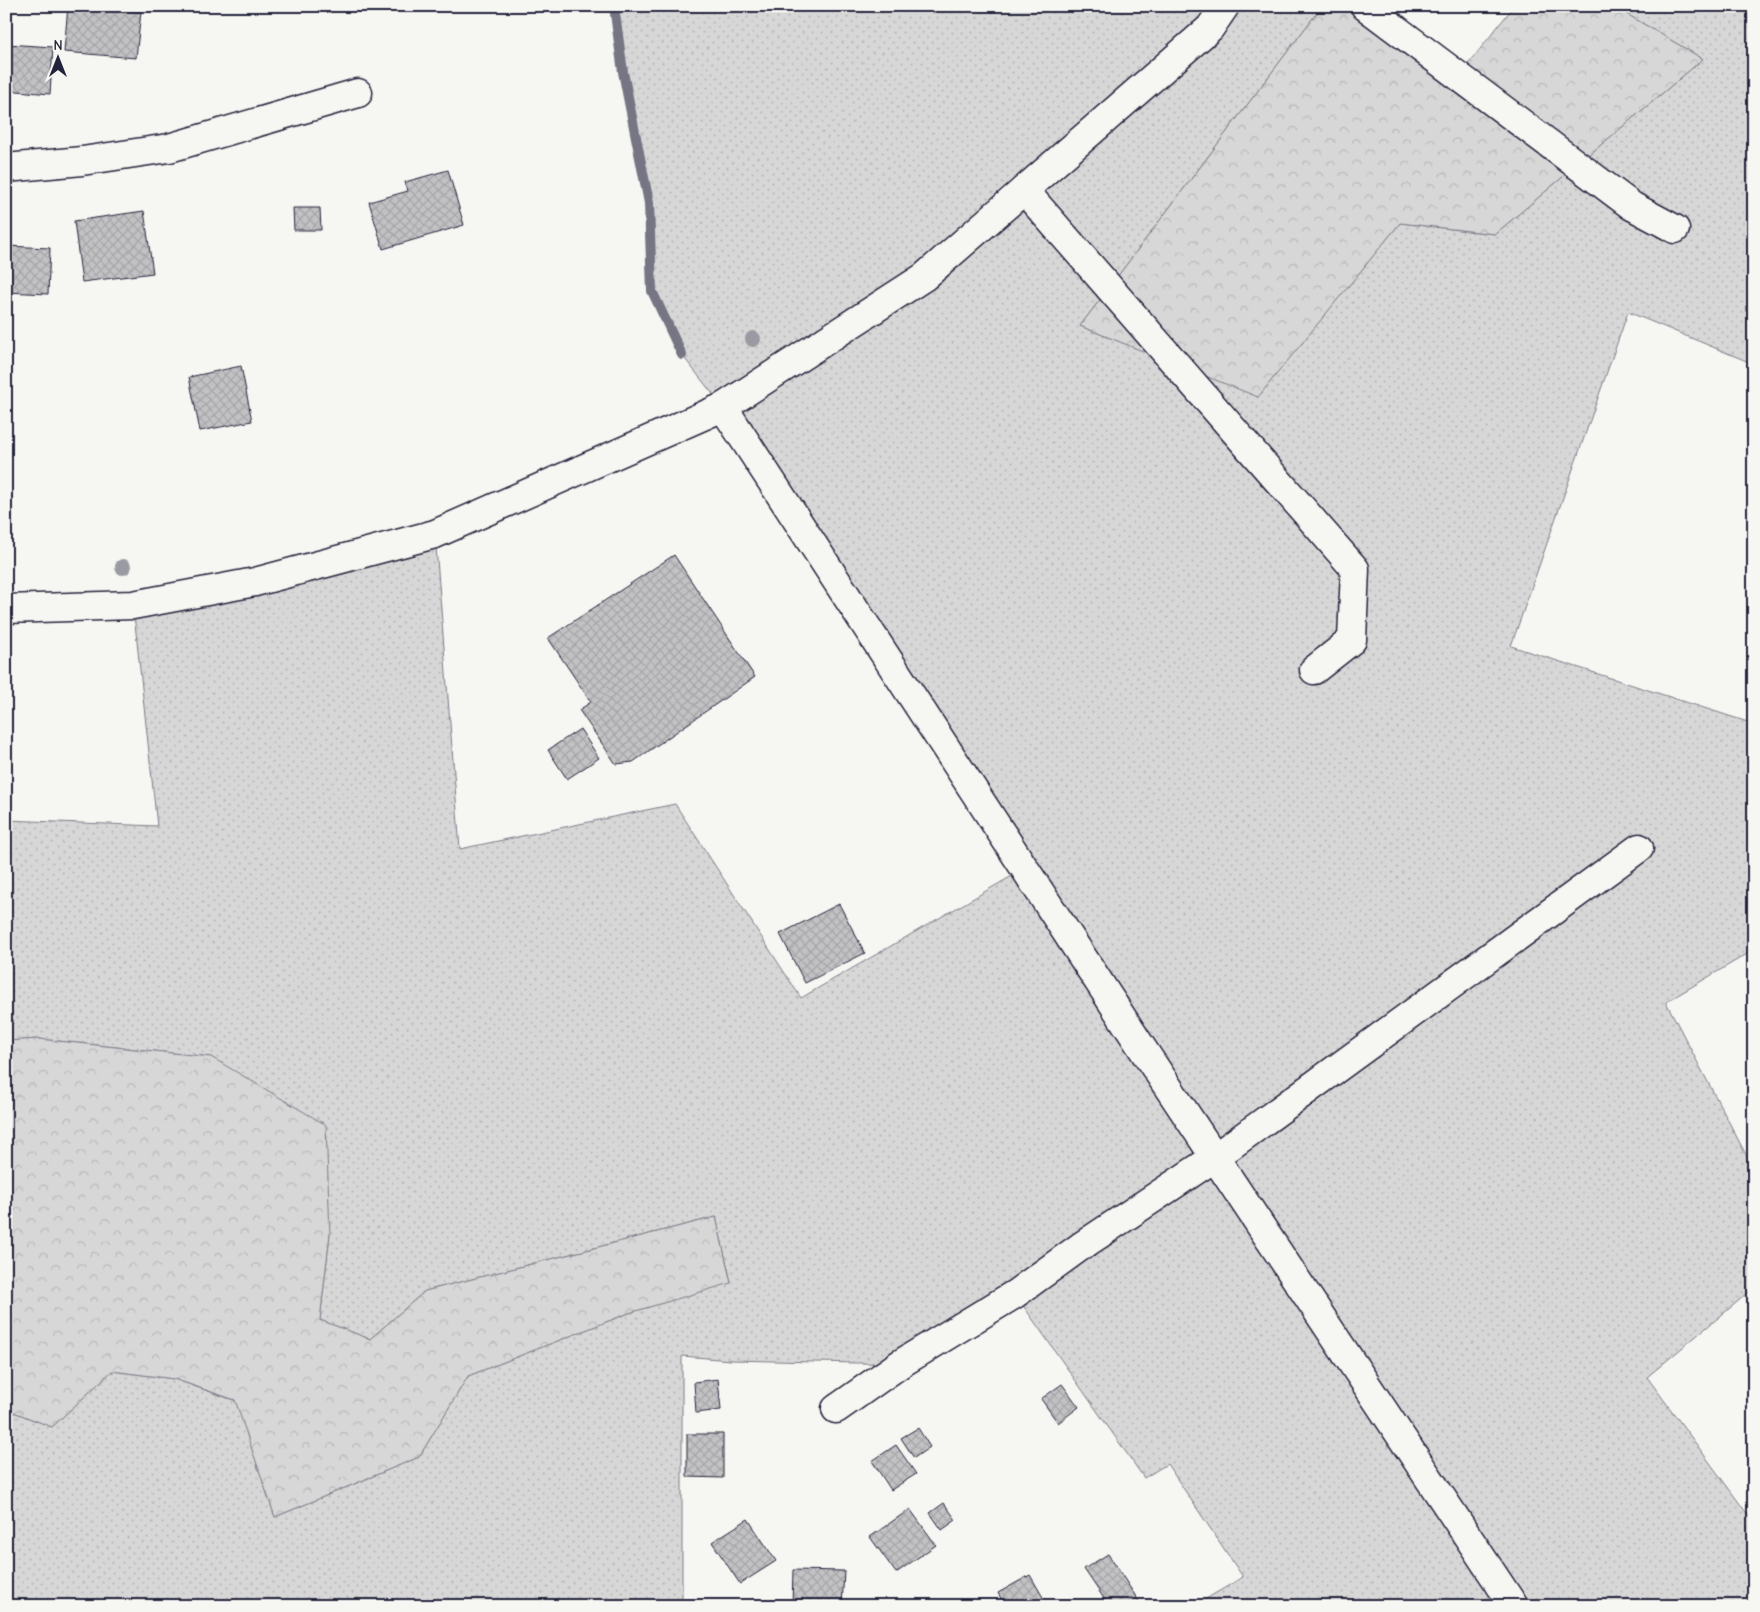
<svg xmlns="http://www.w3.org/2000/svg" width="1760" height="1612" viewBox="0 0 1760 1612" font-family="'Comic Neue',sans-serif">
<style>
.grass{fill:url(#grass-dots);stroke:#7c7c89}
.forest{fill:url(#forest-crowns);stroke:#7c7c89}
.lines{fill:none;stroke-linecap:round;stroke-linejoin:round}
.stream{stroke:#757583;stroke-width:10}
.building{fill:url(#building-cross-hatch);stroke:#22223b}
.street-casing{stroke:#22223b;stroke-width:31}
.secondary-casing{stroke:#22223b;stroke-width:31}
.street{stroke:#f6f6f2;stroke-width:28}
.secondary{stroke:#f6f6f2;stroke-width:28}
.tree{fill:#9a9aa3}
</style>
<defs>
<pattern id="grass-dots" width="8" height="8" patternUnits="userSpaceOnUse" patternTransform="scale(1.25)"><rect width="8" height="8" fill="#d7d7d7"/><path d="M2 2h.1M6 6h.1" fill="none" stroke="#b8b8b9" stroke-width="1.8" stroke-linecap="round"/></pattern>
<pattern id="forest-crowns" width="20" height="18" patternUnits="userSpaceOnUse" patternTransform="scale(1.25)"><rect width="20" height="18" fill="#d7d7d7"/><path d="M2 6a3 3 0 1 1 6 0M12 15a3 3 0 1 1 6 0" fill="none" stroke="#b8b8b9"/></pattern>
<pattern id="building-cross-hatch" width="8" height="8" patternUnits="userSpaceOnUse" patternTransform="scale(1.25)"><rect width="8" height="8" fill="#c2c2c4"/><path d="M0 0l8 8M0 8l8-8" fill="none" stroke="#a6a6a9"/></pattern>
</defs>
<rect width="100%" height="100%" fill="#f6f6f2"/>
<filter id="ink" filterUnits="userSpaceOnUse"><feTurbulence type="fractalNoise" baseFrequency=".02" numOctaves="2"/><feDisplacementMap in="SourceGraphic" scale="10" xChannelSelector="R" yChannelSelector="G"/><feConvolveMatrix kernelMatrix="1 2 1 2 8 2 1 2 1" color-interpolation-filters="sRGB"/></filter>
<g filter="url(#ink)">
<polygon class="grass" points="614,6 1322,6 1080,326 1258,396 1400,223 1495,234 1703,59 1613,6 1754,6 1754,343 1749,362 1628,312 1511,646 1754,724 1754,950 1666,1002 1754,1170 1754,1288 1647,1377 1754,1523 1754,1606 1194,1606 1243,1577 1167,1464 1144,1478 1015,1294 900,1364 731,1360 682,1356 682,1606 6,1606 6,1409 52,1427 112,1371 174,1379 236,1401 275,1517 419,1457 468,1376 629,1313 731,1282 716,1217 425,1291 370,1339 320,1320 330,1234 211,1057 39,1039 6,1041 6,820 157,826 133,605 435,534 460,849 675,804 801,998 1024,869 723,407 682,355 652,291 649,203 623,72"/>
<g class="forest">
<polygon points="1322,6 1358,6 1458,77 1514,6 1613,6 1703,59 1495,234 1400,223 1258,397 1080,326"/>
<polygon points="39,1039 211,1057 326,1125 330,1234 320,1320 370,1339 425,1291 716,1217 731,1283 629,1313 468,1376 419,1457 275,1517 235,1400 174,1379 112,1371 52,1427 6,1409 6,1041"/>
</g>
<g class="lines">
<polyline class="stream" points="614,6 623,72 649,203 652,291 682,355"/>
</g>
<g class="building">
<polygon points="68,6 141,12 136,58 64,52"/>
<polygon points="6,44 53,47 50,94 6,90"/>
<polygon points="448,170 464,225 383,249 369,202 408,191 405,182"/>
<polygon points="293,208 320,208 321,230 294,230"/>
<polygon points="144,211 153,273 82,282 74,221"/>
<polygon points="6,246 50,248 48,294 6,292"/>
<polygon points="241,366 252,421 200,431 189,377"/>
<polygon points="674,555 755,677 633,762 616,764 579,710 591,702 548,638"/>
<polygon points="580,729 599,758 567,779 548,750"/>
<polygon points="839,904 865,953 805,983 780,934"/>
<polygon points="718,1379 721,1410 696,1413 694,1382"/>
<polygon points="1062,1384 1079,1407 1058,1423 1041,1399"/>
<polygon points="918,1428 930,1447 914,1458 901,1438"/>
<polygon points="687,1434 723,1434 723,1478 687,1477"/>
<polygon points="896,1445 916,1474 891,1490 872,1461"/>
<polygon points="944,1503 956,1520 942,1530 930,1513"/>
<polygon points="910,1509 936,1545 896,1573 870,1537"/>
<polygon points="748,1519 776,1561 740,1584 712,1542"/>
<polygon points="1108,1554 1142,1606 1109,1606 1084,1569"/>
<polygon points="793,1570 844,1571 842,1606 792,1606"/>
<polygon points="1030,1575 1048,1606 1005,1606 998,1593"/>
</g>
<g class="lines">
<defs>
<g id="street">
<polyline points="1365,6 1632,206 1675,229"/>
<polyline points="6,168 82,161 169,148 358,93"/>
<polyline points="1024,190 1355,569 1352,640 1314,670"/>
<polyline points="723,407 1142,1048 1514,1606"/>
<polyline points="836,1409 900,1364 1015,1294 1080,1247 1214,1158 1639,848"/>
</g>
<polyline id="secondary" points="6,609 133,605 255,582 435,534 723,407 924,277 1210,28 1225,6"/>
</defs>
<use href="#street" class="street-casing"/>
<use href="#secondary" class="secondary-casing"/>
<use href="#street" class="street"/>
<use href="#secondary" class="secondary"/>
</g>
<g class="tree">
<circle cx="753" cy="339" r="8"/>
<circle cx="123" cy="567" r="8"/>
</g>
</g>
<rect width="1760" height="1612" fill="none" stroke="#f6f6f2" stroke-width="25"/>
<rect x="12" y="12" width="1735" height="1587" fill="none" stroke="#22223b" stroke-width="2" filter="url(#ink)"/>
<g transform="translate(58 58)" stroke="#f6f6f2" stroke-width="4" paint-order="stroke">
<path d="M0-4L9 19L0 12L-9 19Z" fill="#22223b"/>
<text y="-8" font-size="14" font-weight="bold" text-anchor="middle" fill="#22223b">N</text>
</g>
</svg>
